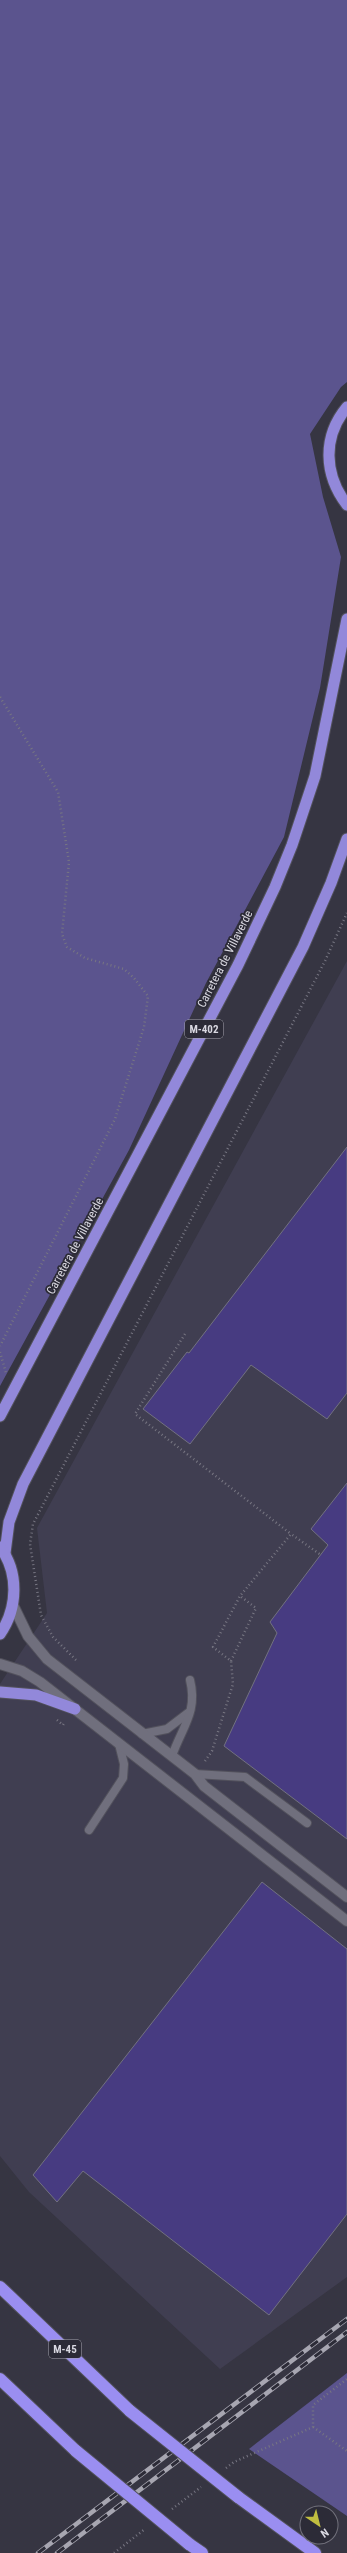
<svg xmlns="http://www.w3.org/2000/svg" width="347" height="2553" viewBox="0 0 347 2553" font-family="'Roboto Condensed',sans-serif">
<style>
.built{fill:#403e51}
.green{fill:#5b548e}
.building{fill:#473b81;stroke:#727180}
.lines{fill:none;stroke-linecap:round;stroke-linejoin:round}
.service-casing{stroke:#52515c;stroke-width:10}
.minor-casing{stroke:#52515c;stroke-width:12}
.trunk-casing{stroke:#52515c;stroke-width:13}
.motorway-casing{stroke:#52515c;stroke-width:14}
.path{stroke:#777682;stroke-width:2.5;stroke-dasharray:1 3;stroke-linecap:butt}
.service{stroke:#706f7d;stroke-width:8}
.minor{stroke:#706f7d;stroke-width:10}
.trunk{stroke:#9288da;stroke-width:11}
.motorway{stroke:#9a8ef1;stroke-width:12}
.rail-casing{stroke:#a7a6b1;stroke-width:4.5}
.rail{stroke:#2c2b37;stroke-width:3;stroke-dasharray:9;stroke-linecap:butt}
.motorway-bridge-casing{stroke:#52515c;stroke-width:14;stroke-linecap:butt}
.motorway-bridge{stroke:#9a8ef1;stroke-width:12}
.labels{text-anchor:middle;stroke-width:3.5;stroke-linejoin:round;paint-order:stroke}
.shield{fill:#2c2b37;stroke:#a5a4ae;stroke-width:1}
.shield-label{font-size:11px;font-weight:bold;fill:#d9d8e1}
.street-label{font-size:12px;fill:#d9d8e1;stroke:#2c2b37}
</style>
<rect width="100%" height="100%" fill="#363542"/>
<polygon class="built" points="347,961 347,2277 220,2369 29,2192 0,2156 0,1684 47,1613 37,1528"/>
<g class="green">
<polygon points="0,0 347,0 347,382 341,387 310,434 323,497 341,557 320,688 284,837 206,983 129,1150 0,1386"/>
<polygon points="347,2373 347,2516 249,2449"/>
</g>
<g class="building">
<polygon points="347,1147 347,1393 327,1419 251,1365 190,1444 143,1409 187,1352 189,1353"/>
<polygon points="347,1483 347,1839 224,1746 277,1633 270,1622 328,1545 311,1529"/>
<polygon points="262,1882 347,1949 347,2214 269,2315 83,2171 57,2202 33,2175"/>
</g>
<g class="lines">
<defs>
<g id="service">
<polyline points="142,1734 167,1729 188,1713"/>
<path d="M172,1756C182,1727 198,1712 190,1680"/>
<polyline points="195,1774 245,1777 307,1823"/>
<polyline points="89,1830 123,1778 124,1764 119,1744"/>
</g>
<g id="minor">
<polyline points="13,1605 28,1636 47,1659 195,1774 204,1786 347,1897"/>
<polyline points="0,1664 22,1671 40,1682 347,1921"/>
</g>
<g id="trunk">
<path d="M347,407C322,437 324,475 347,505"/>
<polyline points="0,1416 238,965 275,887 292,845 315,776 347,619"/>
<polyline points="5,1553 9,1522 23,1484 303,947 331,883 347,839"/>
<path d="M0,1634C18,1608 19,1572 0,1547"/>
<polyline points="0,1692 36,1695 75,1709"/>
</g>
<g id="motorway">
<polyline points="0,2287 130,2411"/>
<polyline points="0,2379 76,2451"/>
<polyline points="238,2497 315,2553"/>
<polyline points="189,2544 202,2553"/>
</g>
</defs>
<use href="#service" class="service-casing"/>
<use href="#minor" class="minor-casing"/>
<use href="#trunk" class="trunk-casing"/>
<use href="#motorway" class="motorway-casing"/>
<g class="path">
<polyline points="0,697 58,792 69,862 62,934 67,947 85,958 124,969 134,978 148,996 144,1027 115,1119 0,1346"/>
<polyline points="185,1334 135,1414 291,1534"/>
<polyline points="0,1352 6,1373"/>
<polyline points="76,1660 53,1637 41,1615 30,1544 33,1524 325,961 347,913"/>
<polyline points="231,1661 256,1608 240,1596"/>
<polyline points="57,1720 63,1725 65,1722"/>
<polyline points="205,1761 212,1751 233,1684 231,1661 213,1647 240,1596 291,1534 321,1555"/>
<polyline points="313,2427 347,2451"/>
<polyline points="226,2468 234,2462 313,2427 313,2405 347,2379"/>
<polyline points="172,2509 201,2487"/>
<polyline points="114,2553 145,2529"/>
</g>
<use href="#service" class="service"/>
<use href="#minor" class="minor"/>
<use href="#trunk" class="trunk"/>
<use href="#motorway" class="motorway"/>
<defs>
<g id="rail">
<polyline points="38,2553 347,2319"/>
<polyline points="57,2553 347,2332"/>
</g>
</defs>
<use href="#rail" class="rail-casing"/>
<use href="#rail" class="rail"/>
<defs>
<g id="motorway-bridge">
<polyline points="130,2411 238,2497"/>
<polyline points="76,2451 189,2544"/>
</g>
</defs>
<use href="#motorway-bridge" class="motorway-bridge-casing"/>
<use href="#motorway-bridge" class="motorway-bridge"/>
</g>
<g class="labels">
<g class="shield">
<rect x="185" y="1020" width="38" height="18" rx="3"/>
<rect x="49" y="2340" width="32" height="18" rx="3"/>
</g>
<g class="shield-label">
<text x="204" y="1033">M-402</text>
<text x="65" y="2353">M-45</text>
</g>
<g class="street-label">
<text transform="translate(225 959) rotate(-63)" y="4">Carretera de Villaverde</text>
<text transform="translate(75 1246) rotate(-62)" y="4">Carretera de Villaverde</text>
</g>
</g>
<g transform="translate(319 2525) rotate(145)"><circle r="19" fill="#2c2b37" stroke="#71707b"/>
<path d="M0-3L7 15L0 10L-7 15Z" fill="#c1be40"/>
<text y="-6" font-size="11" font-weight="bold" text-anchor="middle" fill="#d9d8e1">N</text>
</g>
</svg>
